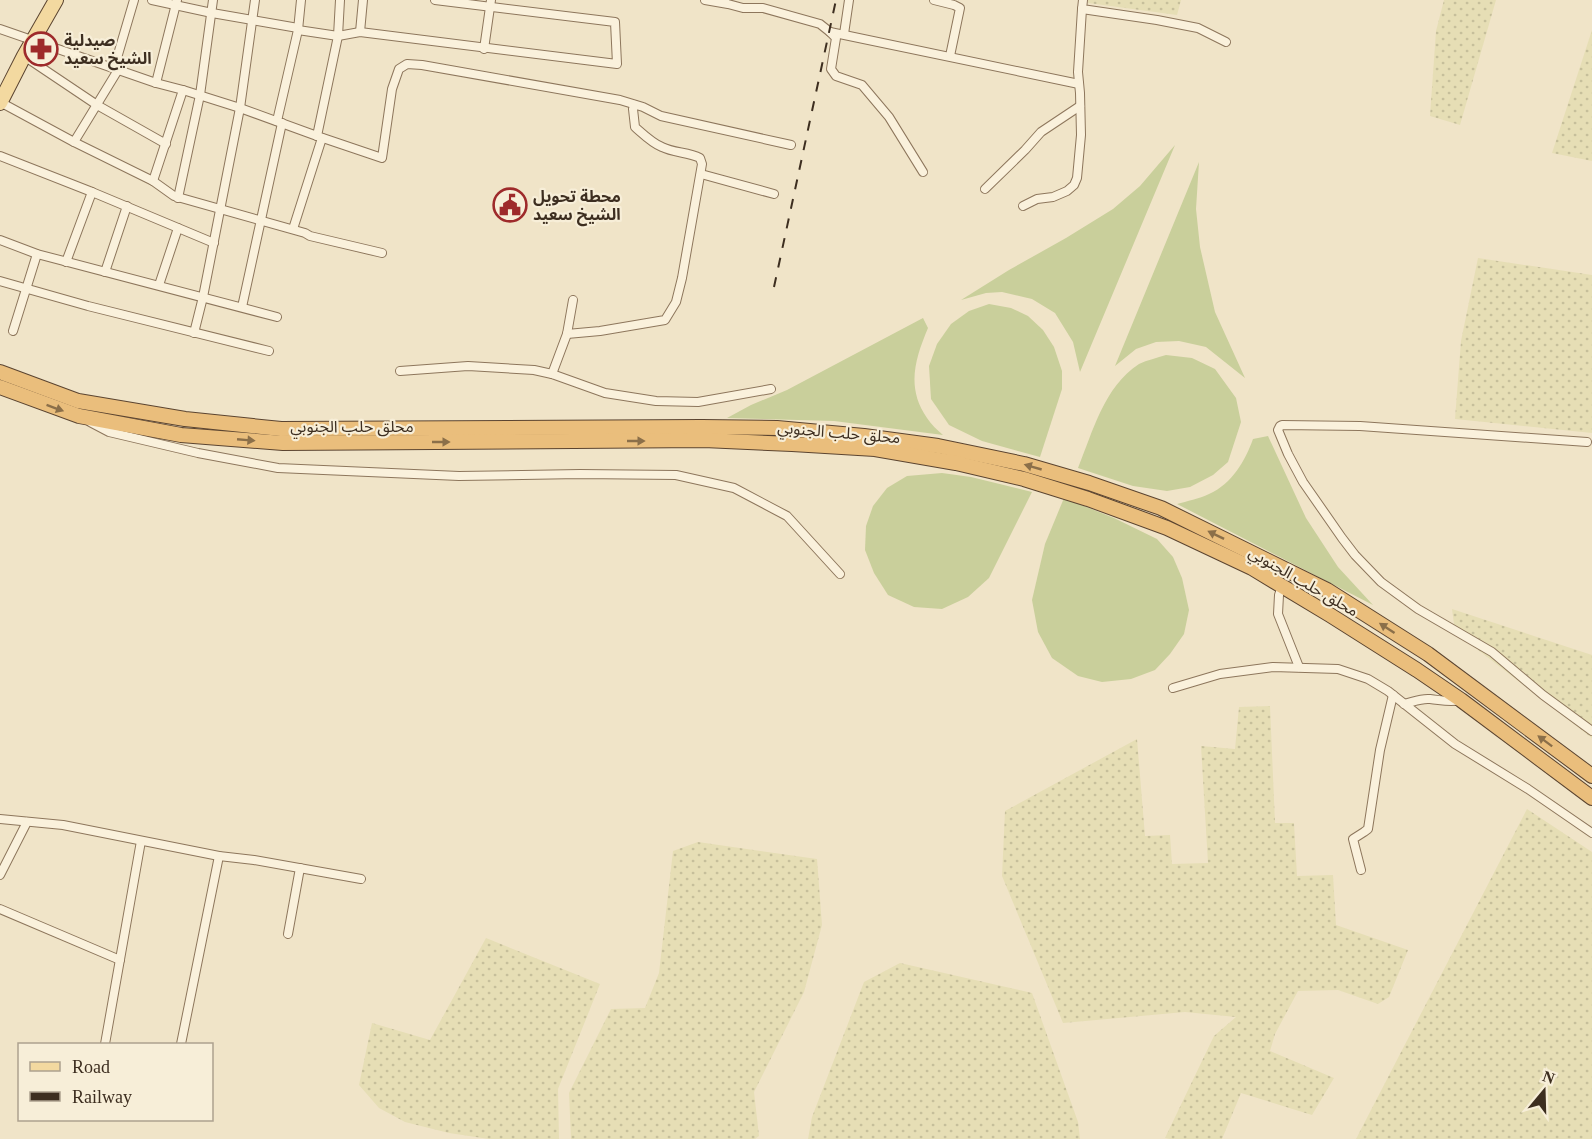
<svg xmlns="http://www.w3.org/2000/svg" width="1592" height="1139" viewBox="0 0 1592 1139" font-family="'Times New Roman','Noto Sans Arabic',serif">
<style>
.farmland{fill:url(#farmland-dots)}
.grass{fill:#c9cf9b}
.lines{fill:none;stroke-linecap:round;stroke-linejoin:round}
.minor-casing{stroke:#8d765c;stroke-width:10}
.primary-casing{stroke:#5b4430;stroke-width:16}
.trunk-casing{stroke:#5b4430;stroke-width:16}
.minor{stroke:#faf1dc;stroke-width:8}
.primary{stroke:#f3d9a0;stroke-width:14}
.trunk{stroke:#eabe7c;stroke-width:14}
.rail{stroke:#3d2e20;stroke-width:2;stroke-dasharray:10 10;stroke-linecap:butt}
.oneway{fill:#8b6f49}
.labels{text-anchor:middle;stroke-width:4.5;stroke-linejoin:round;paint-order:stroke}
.poi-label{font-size:16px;font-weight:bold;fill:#3d2e20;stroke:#f7eed8;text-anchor:start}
.street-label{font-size:16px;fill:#3d2e20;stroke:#f7eed8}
</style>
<defs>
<pattern id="farmland-dots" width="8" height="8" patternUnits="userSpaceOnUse" patternTransform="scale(1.5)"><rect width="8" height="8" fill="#e6deb5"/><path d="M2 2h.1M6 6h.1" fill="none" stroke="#c6bf9b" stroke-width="1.8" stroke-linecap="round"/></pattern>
</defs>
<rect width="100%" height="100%" fill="#f0e4c8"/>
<g class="farmland">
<polygon points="1088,0 1181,0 1177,15 1088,3"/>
<polygon points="1444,0 1496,0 1460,125 1430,116 1436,31"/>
<polygon points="1592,30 1592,161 1552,153"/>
<polygon points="1478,258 1592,275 1592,433 1455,419 1461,341"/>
<polygon points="1452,609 1592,655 1592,738 1455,632"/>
<polygon points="1270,706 1275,823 1294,823 1297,876 1333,875 1336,925 1408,950 1389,997 1378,1004 1338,990 1298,991 1275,1034 1270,1051 1334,1078 1312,1115 1241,1093 1222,1139 1170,1139 1165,1138 1214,1036 1236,1017 1185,1012 1063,1023 1002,876 1005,811 1137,739 1145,836 1170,835 1172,864 1208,863 1201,746 1235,749 1239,707"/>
<polygon points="1527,809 1592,852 1592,1139 1356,1139"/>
<polygon points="698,842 817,859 822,925 804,992 754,1092 759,1136 755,1139 571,1139 569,1093 611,1009 645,1008 659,973 673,851"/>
<polygon points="486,938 600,984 558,1089 559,1139 489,1139 449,1133 405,1122 379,1108 359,1085 372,1023 430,1040"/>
<polygon points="900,963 1032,993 1078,1122 1080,1139 808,1139 812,1117 864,982"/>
</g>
<g class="grass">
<polygon points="1175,145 1080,372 1073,342 1055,313 1032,299 1002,292 986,293 961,300 1009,270 1066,238 1113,209 1140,186"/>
<polygon points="1199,162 1196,209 1200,247 1215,312 1245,378 1206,347 1179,341 1156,342 1136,349 1115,366"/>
<polygon points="989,304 1011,308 1028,316 1043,330 1054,347 1062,371 1062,389 1040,457 982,441 949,425 931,399 929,366 937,344 951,324 969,311"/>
<path d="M923,318L928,328C915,359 906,388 927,418C931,424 937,430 943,435L834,421L727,418L751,405L787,390Z"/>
<path d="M1166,355L1192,358L1215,369L1236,398L1241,422L1228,462L1213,475L1190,487L1167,491L1133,486L1078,468C1093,431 1104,387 1139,364C1147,360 1157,358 1166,355Z"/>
<path d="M1268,436L1306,518L1338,567L1373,605L1177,504C1187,501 1199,499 1209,494C1232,484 1245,461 1253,439Z"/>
<polygon points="942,473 971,477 1032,492 989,578 968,597 942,609 914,607 888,595 874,573 865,550 866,526 873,506 887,488 907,476"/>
<polygon points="1064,498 1114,518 1157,539 1173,557 1182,578 1189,610 1184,634 1170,654 1155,670 1131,679 1102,682 1078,676 1052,658 1038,632 1032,600 1045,544"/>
</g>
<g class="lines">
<defs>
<g id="minor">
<polyline points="152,0 212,13 298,28"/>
<polyline points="705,0 728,4 743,8 763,8 820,24 830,32 1079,84"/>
<polyline points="934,0 954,5 960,8 950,56"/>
<polyline points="1083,0 1082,9 1157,20 1198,28 1226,42"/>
<polyline points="0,29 156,83 183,90 240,108 317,136 382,158 392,89 399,69 407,64 422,65 620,100 643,107 661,116 791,145"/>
<polyline points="298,30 338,36 360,32 617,64 615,22 435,0"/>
<polyline points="360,32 363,0"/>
<polyline points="830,32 836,38 831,69 836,76 862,85 889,117 923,172"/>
<polyline points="844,34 849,0"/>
<polyline points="484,49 491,0"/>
<polyline points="24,56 97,105 166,144"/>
<polyline points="114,68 134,0"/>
<polyline points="156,83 177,0"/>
<polyline points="0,102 74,142 153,181 174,196 305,233 310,236 382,253"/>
<polyline points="277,121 298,30 301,0"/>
<polyline points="317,136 338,36 340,0"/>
<polyline points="74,142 118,70"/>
<polyline points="0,156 92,192 214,243"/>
<polyline points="701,174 774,194"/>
<polyline points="153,181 183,90"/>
<polyline points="985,189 1025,150 1041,132 1080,106"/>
<polyline points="178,198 200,95 213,0"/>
<polyline points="1023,206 1037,199 1053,197 1067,191 1074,185 1077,178 1081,135 1080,93 1078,72 1082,9"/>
<polyline points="293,229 322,138"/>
<polyline points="0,240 37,254 277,317"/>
<polyline points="66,262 92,192"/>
<polyline points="105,272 127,206"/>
<polyline points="0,281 88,306 269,351"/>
<polyline points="159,285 178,228"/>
<polyline points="242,307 282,123"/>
<polyline points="13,331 37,254"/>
<polyline points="194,333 203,297 240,108 255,0"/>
<path d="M567,334L600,331L665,320L676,302L682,278L702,164L700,158C688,152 674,153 662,147C652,143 643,134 635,127L633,109L635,105"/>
<polyline points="400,371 468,366 534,370 552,374 605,393 656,401 698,402 771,389"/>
<polyline points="552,374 567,334 573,300"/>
<polyline points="90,422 109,432 198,453 278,468 459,476 580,474 676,475 734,488 787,516 840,574"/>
<polyline points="1587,442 1360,426 1282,425 1280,426 1278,430 1288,454 1303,482 1342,538 1355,555 1381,582 1418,609 1492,652 1543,695 1592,731"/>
<polyline points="1282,586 1279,595 1278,614 1299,667"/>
<polyline points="1173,688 1220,674 1273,667 1338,669 1368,679 1388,691 1455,744 1528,789 1592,833"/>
<path d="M1404,704C1413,702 1421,698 1430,699C1441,700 1450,703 1461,700"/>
<polyline points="0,819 63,825 219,856 254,860 361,879"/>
<polyline points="1361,870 1353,839 1364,832 1368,829 1380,750 1393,695"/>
<polyline points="0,875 27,822"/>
<polyline points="0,909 120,960"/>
<polyline points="288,934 300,868"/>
<polyline points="105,1044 141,841"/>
<polyline points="181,1044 219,856"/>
</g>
<polyline id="primary" points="0,103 24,56 56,0"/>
<g id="trunk">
<polyline points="0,372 78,401 185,419 281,429 702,427 777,428 864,436 938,446 1024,464 1089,483 1161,508 1327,590 1428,654 1592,776"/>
<polyline points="0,387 79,416 181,435 283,443 704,440 792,444 875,449 956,463 1024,479 1088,499 1167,528 1252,568 1330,615 1417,670 1461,700 1592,798"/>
</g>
</defs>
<use href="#minor" class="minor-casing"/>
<use href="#primary" class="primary-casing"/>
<use href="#trunk" class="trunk-casing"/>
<use href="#minor" class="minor"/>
<use href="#primary" class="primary"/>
<use href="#trunk" class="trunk"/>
<polyline class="rail" points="774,287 836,0"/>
</g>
<defs><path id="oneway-solid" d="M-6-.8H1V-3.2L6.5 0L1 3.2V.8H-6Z" transform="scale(1.5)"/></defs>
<g class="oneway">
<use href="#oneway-solid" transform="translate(55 408) rotate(20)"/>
<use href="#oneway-solid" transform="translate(246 440) rotate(5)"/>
<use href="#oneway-solid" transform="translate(636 441)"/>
<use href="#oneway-solid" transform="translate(441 442)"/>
<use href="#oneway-solid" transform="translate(1033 467) rotate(-164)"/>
<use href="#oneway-solid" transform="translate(1216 535) rotate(-154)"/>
<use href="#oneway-solid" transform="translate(1387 628) rotate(-147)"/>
<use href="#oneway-solid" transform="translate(1545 741) rotate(-143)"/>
</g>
<defs>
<symbol id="pharmacy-ring" viewBox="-11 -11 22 22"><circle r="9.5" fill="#f7eed8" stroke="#9e2a2b" stroke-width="1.5"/><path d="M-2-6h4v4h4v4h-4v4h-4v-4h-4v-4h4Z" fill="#9e2a2b"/></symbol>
<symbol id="civic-ring" viewBox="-11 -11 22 22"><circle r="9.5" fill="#f7eed8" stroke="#9e2a2b" stroke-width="1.5"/><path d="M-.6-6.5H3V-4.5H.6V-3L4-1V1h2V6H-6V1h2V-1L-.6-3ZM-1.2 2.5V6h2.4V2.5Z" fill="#9e2a2b"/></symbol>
</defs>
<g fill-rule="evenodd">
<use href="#pharmacy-ring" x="22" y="30" width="38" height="38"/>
<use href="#civic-ring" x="491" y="186" width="38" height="38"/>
</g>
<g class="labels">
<g class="poi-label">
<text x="64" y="46">صيدلية<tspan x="64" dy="18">الشيخ سعيد</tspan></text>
<text x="533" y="202">محطة تحويل<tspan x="533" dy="18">الشيخ سعيد</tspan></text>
</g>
<g class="street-label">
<text x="352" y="432">محلق حلب الجنوبي</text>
<text transform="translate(839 432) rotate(5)" y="6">محلق حلب الجنوبي</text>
<text transform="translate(1304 581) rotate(30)" y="6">محلق حلب الجنوبي</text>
</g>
</g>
<rect x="18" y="1043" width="195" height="78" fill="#f7eed8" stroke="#ada18e" stroke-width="1.5"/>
<rect x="30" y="1062" width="30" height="9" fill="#f3d9a0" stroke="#ada18e" stroke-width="1.5"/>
<text x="72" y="1073" font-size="18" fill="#3d2e20">Road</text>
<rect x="30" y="1092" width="30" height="9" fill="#3d2e20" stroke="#ada18e" stroke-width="1.5"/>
<text x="72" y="1103" font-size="18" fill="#3d2e20">Railway</text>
<g transform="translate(1544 1091) rotate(19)" stroke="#f7eed8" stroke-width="4.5" paint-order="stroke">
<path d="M0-4.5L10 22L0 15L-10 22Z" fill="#3d2e20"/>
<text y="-9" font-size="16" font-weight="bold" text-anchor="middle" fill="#3d2e20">N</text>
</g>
</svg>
